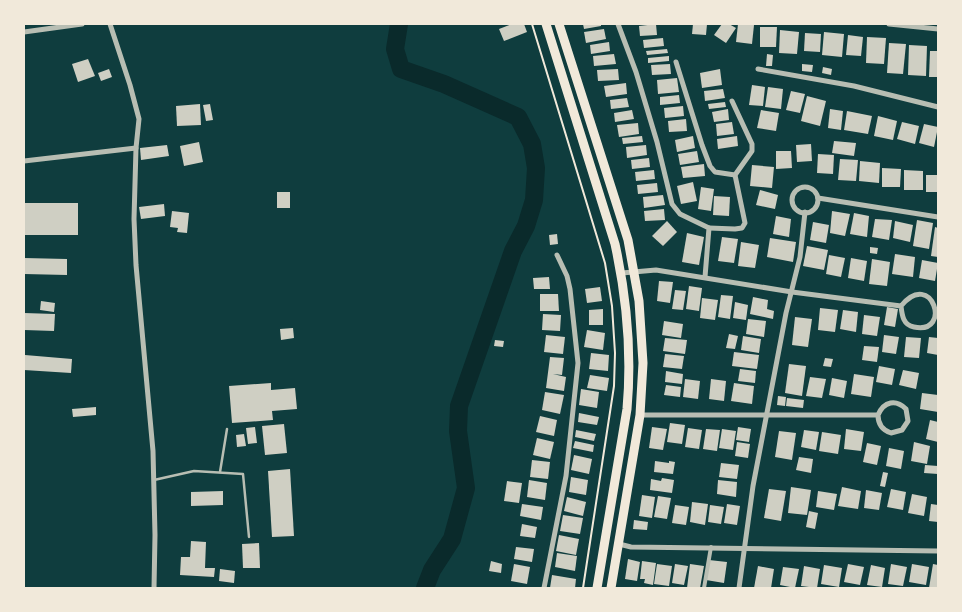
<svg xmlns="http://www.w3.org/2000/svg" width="962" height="612" viewBox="0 0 962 612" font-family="'Varela Round',sans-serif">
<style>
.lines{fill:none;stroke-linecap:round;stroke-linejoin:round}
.river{stroke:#0a2a2b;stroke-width:18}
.building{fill:#cfcfc3}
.path{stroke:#f1e9da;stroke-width:2}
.service{stroke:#b8beb3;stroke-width:2.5}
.pedestrian{stroke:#b8beb3;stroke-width:4}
.minor{stroke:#b8beb3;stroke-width:5}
.primary{stroke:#f1e9da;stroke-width:9}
</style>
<rect width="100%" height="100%" fill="#0f3d3e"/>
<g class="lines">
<polyline class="river" points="399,24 395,49 401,69 444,84 518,117 532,144 536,168 534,200 526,226 513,251 459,406 458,431 466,488 452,539 432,570 425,588"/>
</g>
<g class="building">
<polygon points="512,24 524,24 527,32 504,41 499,29"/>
<polygon points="583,24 601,24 601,26 584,29"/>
<polygon points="656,24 657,35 640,36 639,26"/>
<polygon points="693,24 707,24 706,35 692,34"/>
<polygon points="722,24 729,24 736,28 726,43 714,35"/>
<polygon points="738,24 754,25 752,44 736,42"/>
<polygon points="760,27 777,27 776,47 760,47"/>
<polygon points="604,29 606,39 586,43 584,32"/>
<polygon points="780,30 799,32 797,54 779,53"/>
<polygon points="824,32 844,34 842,57 822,55"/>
<polygon points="805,33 821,34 820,52 804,51"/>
<polygon points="848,35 863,37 861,56 846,55"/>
<polygon points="867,37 886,38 884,64 866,63"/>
<polygon points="663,38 664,46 644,48 643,40"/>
<polygon points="609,42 610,51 591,54 590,45"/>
<polygon points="889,43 906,44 903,74 887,73"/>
<polygon points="909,45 927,46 926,76 908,75"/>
<polygon points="667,49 668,53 647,55 646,51"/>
<polygon points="930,51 938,51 938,77 929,77"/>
<polygon points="614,54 616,64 594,66 593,56"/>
<polygon points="767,54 773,55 772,66 766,66"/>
<polygon points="669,56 669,61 648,63 648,58"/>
<polygon points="88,59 95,76 78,82 72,64"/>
<polygon points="670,64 671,74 652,75 651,65"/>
<polygon points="802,64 813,65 812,72 802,71"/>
<polygon points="823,67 832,69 831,75 822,73"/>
<polygon points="109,69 112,77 101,81 98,73"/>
<polygon points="618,69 619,80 598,81 597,70"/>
<polygon points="720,69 722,85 702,88 700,73"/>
<polygon points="677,78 679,92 658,94 657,80"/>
<polygon points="626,83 627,94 606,97 604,86"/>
<polygon points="752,85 765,87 763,106 749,105"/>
<polygon points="768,87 783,89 781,109 765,107"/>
<polygon points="723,89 725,98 705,101 704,91"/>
<polygon points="791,91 805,94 800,113 786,110"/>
<polygon points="679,95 680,103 660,105 660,97"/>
<polygon points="807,96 826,101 820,126 801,121"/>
<polygon points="627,98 629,107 611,109 610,100"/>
<polygon points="725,102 726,107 709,109 708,104"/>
<polygon points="200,104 201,125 177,126 176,106"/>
<polygon points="210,104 213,120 206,121 203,105"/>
<polygon points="683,106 684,116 665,118 664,108"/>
<polygon points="728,109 729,120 714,122 712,112"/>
<polygon points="830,109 843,111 841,130 828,128"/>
<polygon points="632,110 634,119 615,122 614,113"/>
<polygon points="761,110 779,113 776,131 757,128"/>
<polygon points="847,111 872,116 868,134 844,130"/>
<polygon points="878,116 897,121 893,140 874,136"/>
<polygon points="686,119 687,131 669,132 668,121"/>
<polygon points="732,122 734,134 717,136 716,124"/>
<polygon points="902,122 919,126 915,144 897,139"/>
<polygon points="638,123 639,134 619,137 617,125"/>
<polygon points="924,124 938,127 934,147 919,143"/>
<polygon points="642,136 643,142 623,144 622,138"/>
<polygon points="693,136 695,148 677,152 675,140"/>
<polygon points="737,136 738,146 718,149 717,139"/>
<polygon points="834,141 856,143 854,156 832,153"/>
<polygon points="199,142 203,162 184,166 180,146"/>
<polygon points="811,144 812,161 797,162 796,145"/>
<polygon points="167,145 169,156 141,160 140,148"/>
<polygon points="646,145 647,155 627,158 626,147"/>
<polygon points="697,151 699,162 680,165 678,154"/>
<polygon points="776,151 791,151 792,168 776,169"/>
<polygon points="818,154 834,155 833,174 817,173"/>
<polygon points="649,158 650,167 632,169 631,160"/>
<polygon points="840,159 858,160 856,181 838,180"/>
<polygon points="860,161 880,163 879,183 859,181"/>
<polygon points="704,164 705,176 683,178 681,167"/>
<polygon points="752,165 774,167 772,188 750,186"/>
<polygon points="882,168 901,169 900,187 882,187"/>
<polygon points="654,170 655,179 636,181 635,172"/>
<polygon points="904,170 923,171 923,190 904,190"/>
<rect x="926" y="175" width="12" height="17"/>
<polygon points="693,182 697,201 681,204 677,186"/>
<polygon points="657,183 658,192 638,194 637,185"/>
<polygon points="701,187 714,189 711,211 698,209"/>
<polygon points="760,190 778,195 775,209 756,205"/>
<rect x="277" y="192" width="13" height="16"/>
<polygon points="663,195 665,205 644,208 643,197"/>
<polygon points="714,196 730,197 729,216 713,215"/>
<rect x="24" y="203" width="54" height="32"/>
<polygon points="164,204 165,216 141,219 139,207"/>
<polygon points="664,209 665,220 645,221 644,211"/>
<polygon points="172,211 189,213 187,233 177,232 178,228 170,227"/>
<polygon points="832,211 850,214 845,236 830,233"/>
<polygon points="854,213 869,216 867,237 850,234"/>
<polygon points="776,216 791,219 789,237 773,234"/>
<polygon points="875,219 892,220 889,240 872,237"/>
<polygon points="917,220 933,223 929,249 913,246"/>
<polygon points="667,221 677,232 663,246 652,236"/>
<polygon points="895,221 913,225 910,242 893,238"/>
<polygon points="813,222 829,225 826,243 810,240"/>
<polygon points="935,227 938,228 938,257 931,256"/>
<polygon points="687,233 704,237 699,265 682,262"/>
<polygon points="557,234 558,244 550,245 549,235"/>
<polygon points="722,237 738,239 734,263 718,261"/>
<polygon points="770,238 796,242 793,262 767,257"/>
<polygon points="741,242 759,245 755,268 738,266"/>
<polygon points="807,246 828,250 824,270 803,266"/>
<polygon points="870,247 878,248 877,254 870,253"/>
<polygon points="895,254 915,257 913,277 892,274"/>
<polygon points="829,255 845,258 841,277 826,274"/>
<polygon points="24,258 67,259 67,275 24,274"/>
<polygon points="851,258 867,261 864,281 848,278"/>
<polygon points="872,259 890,262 887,286 869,284"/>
<polygon points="922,260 938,263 935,281 919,278"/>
<polygon points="549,277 550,289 534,289 533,278"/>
<polygon points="659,281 673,282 670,303 657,301"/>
<polygon points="689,286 702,288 699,311 686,309"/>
<polygon points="600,287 602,301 587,303 585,289"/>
<polygon points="675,290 686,291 683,310 672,309"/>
<polygon points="540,294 558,294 559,311 540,311"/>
<polygon points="721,295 733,296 730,319 718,317"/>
<polygon points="753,297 768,300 767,309 774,311 773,319 750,314"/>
<polygon points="702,298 718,300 715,320 700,318"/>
<polygon points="41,301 55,303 54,312 40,310"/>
<polygon points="735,302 748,305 746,320 733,318"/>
<polygon points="887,307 898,309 895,327 884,325"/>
<polygon points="820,308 838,310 835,332 818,330"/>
<polygon points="603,309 603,325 589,325 589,310"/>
<polygon points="843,310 858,312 856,332 840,329"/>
<polygon points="24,313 55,314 54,331 24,330"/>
<polygon points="543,314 561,315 560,331 542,330"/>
<polygon points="864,315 880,317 877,336 862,334"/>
<polygon points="795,317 812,319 808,347 792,345"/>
<polygon points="748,319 766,321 764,337 746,334"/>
<polygon points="664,321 683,324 681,338 662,335"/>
<polygon points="293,328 294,338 281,340 280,329"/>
<polygon points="587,330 605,333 603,350 584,347"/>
<polygon points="729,334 738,336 735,349 726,348"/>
<polygon points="546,335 565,337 563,354 544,352"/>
<polygon points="884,335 899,337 896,354 882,352"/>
<polygon points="743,336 761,339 759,353 741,350"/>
<polygon points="906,337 921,338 919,358 904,357"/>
<polygon points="929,337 938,338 938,355 927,353"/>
<polygon points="665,338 687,340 685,354 663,351"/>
<polygon points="495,340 504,341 503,347 494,346"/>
<polygon points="864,346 879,347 877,362 862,360"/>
<polygon points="734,352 759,355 757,369 732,366"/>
<polygon points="591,353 609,355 608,371 589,369"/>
<polygon points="665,354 684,356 682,369 663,367"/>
<polygon points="25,355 72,359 71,373 24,370"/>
<polygon points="550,357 564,358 562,375 553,374 566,377 564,391 546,388"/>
<polygon points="825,358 833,359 831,367 823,366"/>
<polygon points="789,364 806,366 802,396 785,393"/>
<polygon points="879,366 895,369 892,385 876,382"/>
<polygon points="740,369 756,371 755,383 738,381"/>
<polygon points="903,370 919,373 916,389 899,385"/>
<polygon points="666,371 683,374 682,384 665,382"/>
<polygon points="854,374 874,377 871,397 851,394"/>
<polygon points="590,375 609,378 607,391 587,388"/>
<polygon points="810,377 826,379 822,398 806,396"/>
<polygon points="832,378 847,381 844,398 829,395"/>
<polygon points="685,379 700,381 698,399 683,397"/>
<polygon points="711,379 726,381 724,401 709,399"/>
<polygon points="271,383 271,390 295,388 297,409 272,411 273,420 232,423 229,386"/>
<polygon points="734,383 754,386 752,404 731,401"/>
<polygon points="666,385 681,387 680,397 664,395"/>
<polygon points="581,389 599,392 597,408 579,405"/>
<polygon points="545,392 564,395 560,414 542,410"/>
<polygon points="922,393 938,395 938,412 920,409"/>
<polygon points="778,396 786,397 785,406 777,405"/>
<polygon points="787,398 804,400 803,408 786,406"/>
<polygon points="96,407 96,415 73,417 72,409"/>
<polygon points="579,413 599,417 597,425 578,422"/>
<polygon points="540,416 557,420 554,436 536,432"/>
<polygon points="930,420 938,422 938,442 926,439"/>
<polygon points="670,423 685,425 682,444 667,442"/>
<polygon points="284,424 287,453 265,455 262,426"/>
<polygon points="255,427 257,443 248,444 246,428"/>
<polygon points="652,427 667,429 663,450 649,448"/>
<polygon points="738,427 751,429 749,442 736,440"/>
<polygon points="688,428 702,430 699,449 685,447"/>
<polygon points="706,429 720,430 717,451 703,449"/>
<polygon points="722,429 736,431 733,450 719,448"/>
<polygon points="846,429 864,432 861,451 844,449"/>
<polygon points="576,430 596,434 594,441 575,437"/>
<polygon points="804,430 819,432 816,450 801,447"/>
<polygon points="779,431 796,433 792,460 775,457"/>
<polygon points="822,432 841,435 838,454 819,451"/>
<polygon points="244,434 246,446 237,447 236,435"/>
<polygon points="537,438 554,442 550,459 533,455"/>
<polygon points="575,441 594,445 593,452 573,448"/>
<polygon points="737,442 750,444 748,458 735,456"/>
<polygon points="914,442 930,446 927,464 911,461"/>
<polygon points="867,443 881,446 877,465 863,462"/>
<polygon points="889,448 904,451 901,469 886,466"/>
<polygon points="574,455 592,459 589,474 571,470"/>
<polygon points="799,457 813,459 811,473 796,470"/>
<polygon points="532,460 550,462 548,479 530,477"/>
<polygon points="655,461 669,463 669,461 675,462 673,474 654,472"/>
<polygon points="721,463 739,465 737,479 719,477"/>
<polygon points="925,465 938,466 938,474 924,473"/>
<polygon points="290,469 294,536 272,537 268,471"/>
<polygon points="883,472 888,473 885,487 880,486"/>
<polygon points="571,477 588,480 586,495 569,492"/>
<polygon points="662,478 674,480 672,493 650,490 651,479 661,481"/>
<polygon points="529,480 547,483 545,500 527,497"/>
<polygon points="718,480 737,482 736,497 717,494"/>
<polygon points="507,481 522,483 519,503 504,501"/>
<polygon points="791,487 811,490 807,515 788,513"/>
<polygon points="842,487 861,491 858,509 838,506"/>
<polygon points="769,489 786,491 781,521 764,518"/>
<polygon points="891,489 906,492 903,510 887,507"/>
<polygon points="866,490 882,493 879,510 864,508"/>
<polygon points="223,491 223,505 191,506 191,492"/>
<polygon points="818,491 837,494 834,510 816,507"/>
<polygon points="912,494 927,497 924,516 908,513"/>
<polygon points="642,495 655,497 652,518 639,516"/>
<polygon points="658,496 671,498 667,519 654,517"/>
<polygon points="567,497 586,502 583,516 564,511"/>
<polygon points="692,502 708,504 705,525 690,522"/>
<polygon points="522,504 543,507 541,520 520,516"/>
<polygon points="727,504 740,506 737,525 724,523"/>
<polygon points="931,504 938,505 938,522 929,521"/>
<polygon points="675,505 689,507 686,525 672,523"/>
<polygon points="710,505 724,507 721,524 708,522"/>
<polygon points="809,511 818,513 815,529 806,527"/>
<polygon points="563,515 583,518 580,534 560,531"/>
<polygon points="634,520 648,522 647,530 633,529"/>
<polygon points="522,524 537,527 535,538 520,536"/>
<polygon points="559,535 579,539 576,555 556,551"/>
<polygon points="191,541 206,542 205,568 215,568 214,577 180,575 181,557 190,557"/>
<polygon points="259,543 260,568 243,568 242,544"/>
<polygon points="516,547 534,549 532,562 514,559"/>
<polygon points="557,553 577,556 575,571 555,567"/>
<polygon points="628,559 640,562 637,581 625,579"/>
<polygon points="709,560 727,562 724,583 706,580"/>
<polygon points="491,561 502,564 501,573 489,571"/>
<polygon points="642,561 656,563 653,585 644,583 645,579 640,579"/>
<polygon points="514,564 530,567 527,584 511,581"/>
<polygon points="657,564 672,566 669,586 654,584"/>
<polygon points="675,564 688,566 684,585 672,583"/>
<polygon points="690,564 704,566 700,588 687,588"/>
<polygon points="848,564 864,567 860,585 844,582"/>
<polygon points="891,564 907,567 903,586 888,584"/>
<polygon points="912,564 929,567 926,585 909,582"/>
<polygon points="933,564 938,565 938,588 929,588"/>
<polygon points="824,565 842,568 839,587 821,584"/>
<polygon points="871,565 885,568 882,587 867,585"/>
<polygon points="758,566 774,569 771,588 754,588"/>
<polygon points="804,566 820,569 817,588 801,586"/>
<polygon points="783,567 799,569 795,588 780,585"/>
<polygon points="220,569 235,571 234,583 219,581"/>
<polygon points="552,575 576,579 575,588 550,588"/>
</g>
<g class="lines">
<polyline class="path" points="532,24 605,263 612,306 615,353 614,386 583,588"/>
<g class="service">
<polyline points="220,472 227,429"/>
<polyline points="154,480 194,471 243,474 249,537"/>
</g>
<polyline class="pedestrian" points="704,588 711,547"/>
<g class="minor">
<polyline points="110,24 130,85 139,119 136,148 134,219 136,265 153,451 155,535 154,588"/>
<polyline points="618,24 636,72 657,142 672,204 680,214 709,228 705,277"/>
<polyline points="889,24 938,29"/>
<polyline points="24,32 82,24"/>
<polyline points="676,62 702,145 710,166 715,172 735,175"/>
<polyline points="758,69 854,86 938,107"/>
<polyline points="24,161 136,148"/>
<circle cx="805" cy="200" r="13"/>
<polyline points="818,198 938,217"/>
<polyline points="709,228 735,229 742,228 745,223 735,175 752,151 752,144 732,101"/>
<path d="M622,273L656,270L792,292L901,306C932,268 953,335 914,327C903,325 902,315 901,306"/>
<path d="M640,415H878C878,424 882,430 891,433L902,430L908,421L906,409C896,399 884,401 878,415"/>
<polyline points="619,544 631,547 938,551"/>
<polyline points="544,588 566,476 578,363 570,289 567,276 557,255"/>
<polyline points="739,588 753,486 786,313 800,257 805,212"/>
</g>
<g class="primary">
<path d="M546,24L615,244C627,299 632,353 627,409L597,588"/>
<polyline points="559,24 628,240 639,301 643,363 640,415 611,588"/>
</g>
</g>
<rect width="962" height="612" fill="none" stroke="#f1e9da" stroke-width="50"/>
</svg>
